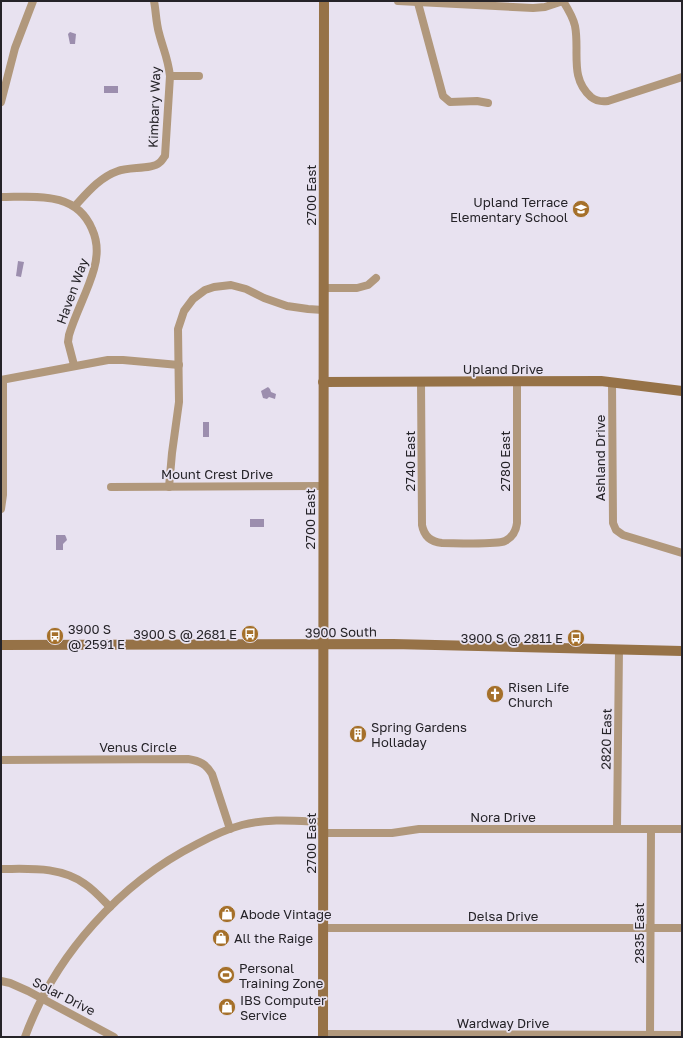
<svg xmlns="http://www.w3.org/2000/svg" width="683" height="1038" viewBox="0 0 683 1038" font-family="'Golos Text',sans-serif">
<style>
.water{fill:#9c8eae}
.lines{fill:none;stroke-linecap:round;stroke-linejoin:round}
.street{stroke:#b1987c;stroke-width:8}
.secondary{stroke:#967247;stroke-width:10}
.labels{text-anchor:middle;stroke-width:3.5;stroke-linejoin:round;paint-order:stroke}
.street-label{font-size:13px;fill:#252328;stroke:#e8e2f0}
.poi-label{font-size:13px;fill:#252328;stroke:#e8e2f0;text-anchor:start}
</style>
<rect width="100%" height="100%" fill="#e8e2f0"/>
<g class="water">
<polygon points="70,32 76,34 75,44 70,44 68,34"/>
<rect x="104" y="86" width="14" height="7"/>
<polygon points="18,261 24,262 21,277 16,276"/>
<polygon points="268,387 270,389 271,392 276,394 275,399 269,397 267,399 263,398 261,391"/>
<rect x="203" y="422" width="6" height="15"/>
<rect x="250" y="519" width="14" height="8"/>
<polygon points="56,535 65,535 66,537 67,540 63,544 63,550 56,550"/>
</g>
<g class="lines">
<g class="street">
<polyline points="398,1 533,8 545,7 563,1"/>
<path d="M563,1C568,9 573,17 575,26C580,51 569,78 591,97C596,101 601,102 608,101L682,77"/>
<polyline points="418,3 443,96 450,102 477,101 488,103"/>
<polyline points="170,76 199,76"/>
<polyline points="1,102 15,48 33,1"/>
<path d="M1,197C36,197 76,191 92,229C98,242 98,255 94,269C88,291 76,312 69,335L68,342L74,365"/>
<path d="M75,206C87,193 100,177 118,171C128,167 153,169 159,163C162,161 163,158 165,156L170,76C168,58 163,49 159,33C156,23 156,11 154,1"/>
<polyline points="323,288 357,288 368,285 376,278"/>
<polyline points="1,380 108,360 123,360 179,365"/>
<path d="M421,382L422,525C424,536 431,542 442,543C455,543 496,545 505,541C513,537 516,531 517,523V382"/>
<polyline points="612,382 613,523 616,530 623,535 682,553"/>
<polyline points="111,487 323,486"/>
<polyline points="169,487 172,453 179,402 178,329 184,311 193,299 205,290 214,287 231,285 246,289 264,298 287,306 308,309 323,310"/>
<polyline points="1,509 3,495 3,380"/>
<path d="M1,760L188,759C200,761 206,764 212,774L230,829"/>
<polyline points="617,829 619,649"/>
<polyline points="324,833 392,833 419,829 682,829"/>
<path d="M1,869C29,869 60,866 85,884C94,890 102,899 110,907"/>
<polyline points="324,928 682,928"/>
<polyline points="1,981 10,983 28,991 114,1037"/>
<polyline points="323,1034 682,1035"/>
<path d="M25,1037C55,955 120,883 197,844C212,836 227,829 242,825C269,818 297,821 324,822"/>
<polyline points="650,1037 651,829"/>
</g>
<g class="secondary">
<polyline points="323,382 601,381 682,391"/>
<polyline points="1,645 393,644 682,651"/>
<polyline points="323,1037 324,1"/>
</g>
</g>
<defs>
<symbol id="school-disc" viewBox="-11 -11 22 22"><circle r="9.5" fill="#a5702a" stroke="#e8e2f0"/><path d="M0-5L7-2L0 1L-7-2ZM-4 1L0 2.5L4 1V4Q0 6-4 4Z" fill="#fff"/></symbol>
<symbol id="bus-disc" viewBox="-11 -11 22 22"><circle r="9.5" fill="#a5702a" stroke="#e8e2f0"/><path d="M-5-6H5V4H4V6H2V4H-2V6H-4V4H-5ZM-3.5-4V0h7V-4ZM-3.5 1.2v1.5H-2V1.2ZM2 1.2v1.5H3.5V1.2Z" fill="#fff"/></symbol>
<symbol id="church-disc" viewBox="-11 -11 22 22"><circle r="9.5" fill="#a5702a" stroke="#e8e2f0"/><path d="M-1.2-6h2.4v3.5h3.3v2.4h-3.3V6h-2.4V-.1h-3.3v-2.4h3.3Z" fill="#fff"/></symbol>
<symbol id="building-disc" viewBox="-11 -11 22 22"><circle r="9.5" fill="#a5702a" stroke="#e8e2f0"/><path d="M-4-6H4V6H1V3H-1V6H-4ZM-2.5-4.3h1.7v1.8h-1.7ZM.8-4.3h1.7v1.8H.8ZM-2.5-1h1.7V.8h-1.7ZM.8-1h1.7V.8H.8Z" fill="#fff"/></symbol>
<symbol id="shop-disc" viewBox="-11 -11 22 22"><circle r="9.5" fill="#a5702a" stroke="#e8e2f0"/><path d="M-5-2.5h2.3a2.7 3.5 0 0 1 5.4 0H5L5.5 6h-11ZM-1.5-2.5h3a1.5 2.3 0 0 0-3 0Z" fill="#fff"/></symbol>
<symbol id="stadium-disc" viewBox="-11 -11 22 22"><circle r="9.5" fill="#a5702a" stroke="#e8e2f0"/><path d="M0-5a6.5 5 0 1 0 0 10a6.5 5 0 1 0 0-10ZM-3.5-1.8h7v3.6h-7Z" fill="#fff"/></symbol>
</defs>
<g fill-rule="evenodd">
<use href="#school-disc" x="571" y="199" width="20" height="20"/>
<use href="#bus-disc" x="240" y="624" width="20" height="20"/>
<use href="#bus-disc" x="45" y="626" width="20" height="20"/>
<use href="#bus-disc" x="566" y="628" width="20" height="20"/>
<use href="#church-disc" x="485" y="684" width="20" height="20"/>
<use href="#building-disc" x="348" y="724" width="20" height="20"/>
<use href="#shop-disc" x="217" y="904" width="20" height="20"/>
<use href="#shop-disc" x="211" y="928" width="20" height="20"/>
<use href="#stadium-disc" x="216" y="965" width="20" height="20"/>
<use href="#shop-disc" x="217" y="997" width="20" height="20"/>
</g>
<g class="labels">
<g class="street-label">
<text transform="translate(154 107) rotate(-88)" y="5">Kimbary Way</text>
<text transform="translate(311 195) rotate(-90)" y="5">2700 East</text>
<text transform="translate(72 291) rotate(-70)" y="5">Haven Way</text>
<text x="503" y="374">Upland Drive</text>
<text transform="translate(600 458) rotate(-90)" y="5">Ashland Drive</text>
<text transform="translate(410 461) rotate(-90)" y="5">2740 East</text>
<text transform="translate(505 461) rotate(-90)" y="5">2780 East</text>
<text x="217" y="479">Mount Crest Drive</text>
<text transform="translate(310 519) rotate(-90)" y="5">2700 East</text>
<text transform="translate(341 632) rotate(-1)" y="5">3900 South</text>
<text transform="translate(606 739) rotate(-89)" y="5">2820 East</text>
<text x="138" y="752">Venus Circle</text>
<text x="503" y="822">Nora Drive</text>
<text transform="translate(311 843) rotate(-90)" y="5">2700 East</text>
<text x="503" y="921">Delsa Drive</text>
<text transform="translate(639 933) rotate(-90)" y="5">2835 East</text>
<text transform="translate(64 996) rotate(27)" y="5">Solar Drive</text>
<text x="503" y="1028">Wardway Drive</text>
</g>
<g class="poi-label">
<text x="568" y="207" text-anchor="end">Upland Terrace<tspan x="568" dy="15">Elementary School</tspan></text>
<text x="68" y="634">3900 S<tspan x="68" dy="15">@ 2591 E</tspan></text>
<text x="237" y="639" text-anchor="end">3900 S @ 2681 E</text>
<text x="563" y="643" text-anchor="end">3900 S @ 2811 E</text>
<text x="508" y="692">Risen Life<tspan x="508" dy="15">Church</tspan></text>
<text x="371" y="732">Spring Gardens<tspan x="371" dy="15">Holladay</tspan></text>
<text x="240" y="919">Abode Vintage</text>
<text x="234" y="943">All the Raige</text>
<text x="239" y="973">Personal<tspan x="239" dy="15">Training Zone</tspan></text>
<text x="240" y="1005">IBS Computer<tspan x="240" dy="15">Service</tspan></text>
</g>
</g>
<rect width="683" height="1038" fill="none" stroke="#252328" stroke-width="4"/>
</svg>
